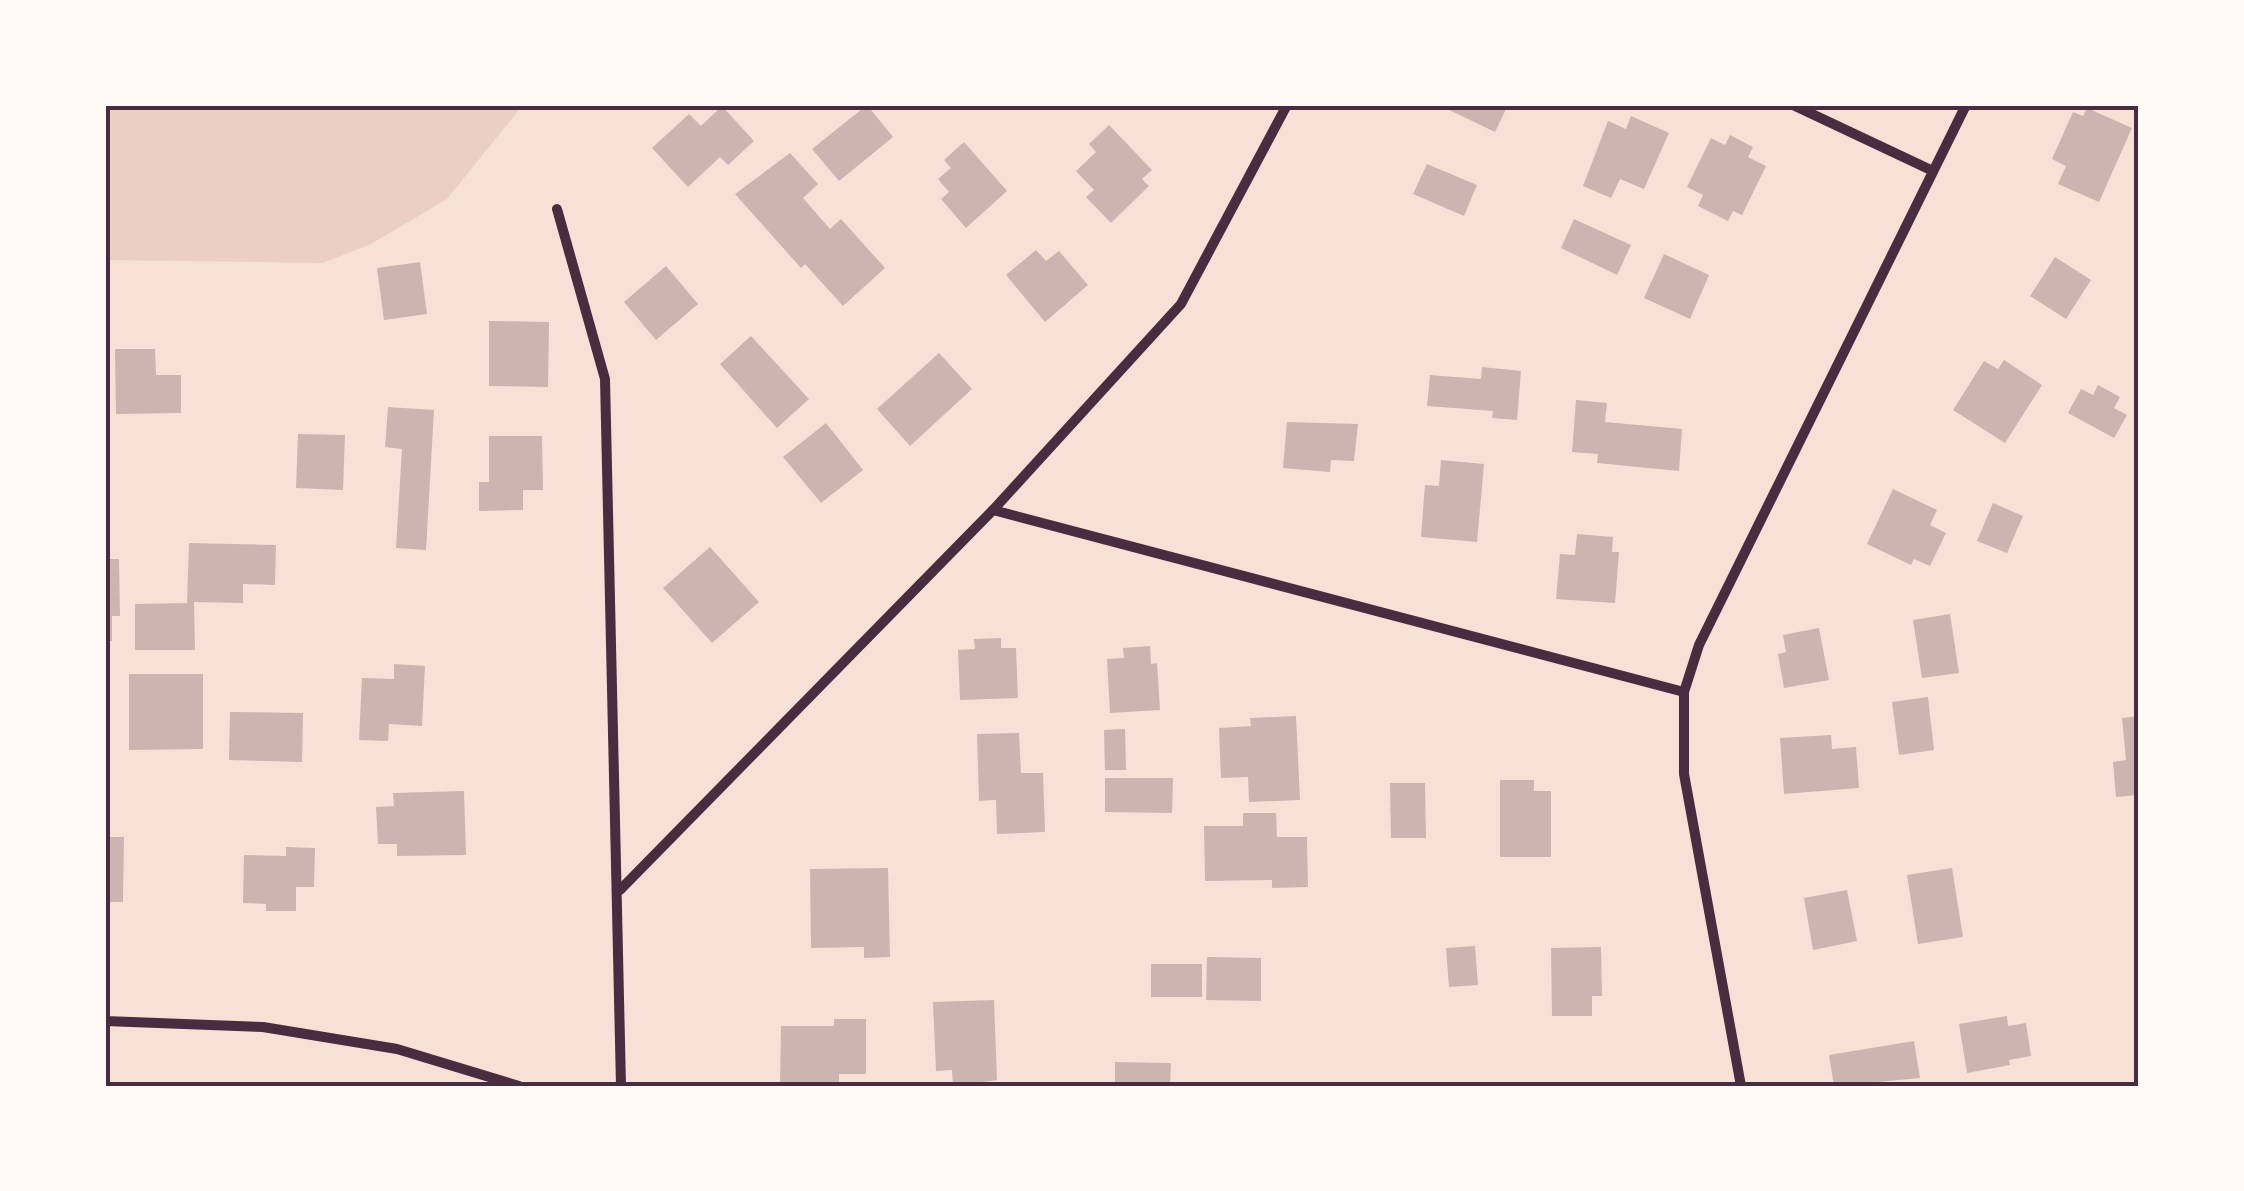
<svg xmlns="http://www.w3.org/2000/svg" width="2244" height="1191" viewBox="0 0 2244 1191" font-family="'Golos Text',sans-serif">
<style>
.green{fill:#ebcfc5}
.building{fill:#ccb4b1}
.lines{fill:none;stroke-linecap:round;stroke-linejoin:round}
.minor{stroke:#4a2c40;stroke-width:10}
.neatline{fill:none;stroke:#4a2c40;stroke-width:4}
</style>
<rect width="100%" height="100%" fill="#f7e1d7"/>
<polygon class="green" points="105,105 523,105 447,199 371,244 323,263 105,260"/>
<g class="building">
<polygon points="867,105 893,137 839,181 812,149"/>
<polygon points="1439,105 1508,105 1495,132"/>
<polygon points="722,106 754,141 728,165 720,157 688,187 652,148 689,114 701,126"/>
<polygon points="2087,108 2132,128 2099,202 2058,184 2066,166 2052,159 2073,112 2083,116"/>
<polygon points="1631,116 1669,133 1644,189 1620,179 1611,198 1583,186 1608,121 1626,129"/>
<polygon points="1109,125 1152,170 1142,179 1149,186 1111,223 1086,197 1094,190 1076,171 1096,152 1089,144"/>
<polygon points="1730,135 1753,147 1748,157 1766,166 1742,215 1733,211 1728,221 1698,206 1703,195 1687,187 1711,138 1725,145"/>
<polygon points="964,142 1007,191 966,228 941,199 949,192 938,179 951,168 944,160"/>
<polygon points="790,153 818,184 803,198 830,229 841,219 885,268 843,306 805,264 801,268 735,194"/>
<polygon points="1427,164 1477,185 1464,216 1413,194"/>
<polygon points="1574,219 1631,245 1617,275 1561,248"/>
<polygon points="1036,250 1046,261 1059,251 1088,285 1045,322 1006,275"/>
<polygon points="1664,254 1709,275 1690,319 1644,298"/>
<polygon points="2055,257 2091,280 2066,319 2030,296"/>
<polygon points="420,262 427,314 384,320 377,268"/>
<polygon points="666,266 698,304 656,340 624,302"/>
<polygon points="489,321 549,322 548,387 489,386"/>
<polygon points="751,336 809,399 777,428 720,364"/>
<polygon points="115,349 155,349 156,375 181,375 181,413 116,414"/>
<polygon points="939,353 972,389 910,446 877,409"/>
<polygon points="2004,360 2042,385 2005,443 1953,410 1984,361 1998,369"/>
<polygon points="1482,367 1521,371 1517,420 1492,418 1493,411 1427,406 1430,375 1481,379"/>
<polygon points="2098,385 2120,397 2114,408 2127,415 2114,438 2068,413 2081,389 2093,395"/>
<polygon points="1576,400 1607,403 1605,422 1682,429 1679,471 1597,463 1598,454 1572,452"/>
<polygon points="388,407 434,410 426,550 396,548 402,449 385,447"/>
<polygon points="1287,422 1358,424 1354,461 1331,460 1330,472 1283,468"/>
<polygon points="826,423 863,470 821,503 783,457"/>
<polygon points="298,434 345,435 343,490 296,488"/>
<polygon points="489,436 542,436 543,490 523,490 523,510 479,511 479,482 489,482"/>
<polygon points="1441,460 1484,464 1477,542 1421,537 1425,485 1439,486"/>
<polygon points="1893,489 1937,510 1930,525 1946,533 1930,566 1914,559 1911,565 1867,544"/>
<polygon points="1993,503 2023,516 2007,553 1977,541"/>
<polygon points="1577,534 1613,537 1612,552 1619,552 1615,603 1556,599 1560,554 1575,555"/>
<polygon points="189,543 276,545 275,585 243,584 243,603 194,602 195,650 135,650 135,604 187,603"/>
<polygon points="710,547 759,602 712,643 663,588"/>
<polygon points="105,559 119,559 120,616 112,616 112,641 105,641"/>
<polygon points="1950,614 1959,673 1922,678 1913,620"/>
<polygon points="1819,628 1829,680 1784,688 1778,654 1786,652 1783,635"/>
<polygon points="1001,638 1001,648 1016,648 1018,698 960,700 958,650 975,649 974,639"/>
<polygon points="1150,646 1151,664 1157,663 1160,710 1110,713 1107,659 1124,658 1123,648"/>
<polygon points="394,664 425,666 422,726 389,724 388,741 359,740 362,678 394,679"/>
<polygon points="129,674 203,674 203,749 129,750"/>
<polygon points="1928,697 1934,750 1899,755 1892,702"/>
<polygon points="230,712 303,713 302,762 229,760"/>
<polygon points="1296,716 1300,800 1249,802 1248,777 1221,778 1219,728 1251,726 1250,718"/>
<polygon points="2139,716 2139,795 2116,797 2113,762 2126,760 2122,718"/>
<polygon points="1125,729 1126,770 1105,770 1104,730"/>
<polygon points="1019,733 1021,773 1043,773 1045,832 997,834 996,800 979,801 977,734"/>
<polygon points="1831,735 1832,749 1856,747 1859,788 1784,794 1780,738"/>
<polygon points="1105,778 1173,778 1172,813 1105,812"/>
<polygon points="1500,780 1534,780 1534,791 1551,791 1551,857 1500,857"/>
<polygon points="1390,783 1425,783 1426,838 1391,838"/>
<polygon points="464,791 466,855 397,856 397,844 378,844 376,807 394,806 393,793"/>
<polygon points="1243,813 1276,813 1277,837 1307,837 1308,887 1272,888 1272,880 1205,881 1204,826 1243,826"/>
<polygon points="105,837 124,837 123,902 105,902"/>
<polygon points="286,847 315,848 314,887 296,887 296,911 266,911 266,904 243,903 244,855 286,856"/>
<polygon points="888,868 890,957 864,958 864,947 811,948 810,869"/>
<polygon points="1952,868 1963,937 1918,944 1907,875"/>
<polygon points="1847,890 1857,941 1813,950 1804,898"/>
<polygon points="1475,946 1478,985 1449,987 1446,948"/>
<polygon points="1601,947 1602,996 1592,996 1592,1016 1552,1016 1551,948"/>
<polygon points="1207,957 1261,958 1261,1001 1206,1000"/>
<rect x="1151" y="964" width="51" height="33"/>
<polygon points="994,1000 997,1080 953,1086 952,1070 936,1071 933,1002"/>
<polygon points="2007,1016 2008,1026 2026,1023 2031,1056 2009,1060 2010,1065 1967,1073 1959,1024"/>
<polygon points="834,1019 866,1019 866,1074 839,1074 839,1086 780,1085 781,1026 834,1026"/>
<polygon points="1914,1041 1920,1078 1834,1086 1829,1055"/>
<polygon points="1115,1062 1171,1063 1170,1086 1115,1086"/>
</g>
<g class="lines">
<g class="minor">
<polyline points="1793,105 1933,171"/>
<polyline points="557,209 605,379 621,1086"/>
<polyline points="993,510 1684,692"/>
<polyline points="620,890 993,510 1181,304 1287,105"/>
<polyline points="105,1021 263,1027 397,1049 519,1086"/>
<polyline points="1741,1086 1684,774 1684,692 1699,645 1966,105"/>
</g>
</g>
<rect width="2244" height="1191" fill="none" stroke="#fffaf5" stroke-width="215"/>
<rect x="108" y="108" width="2028" height="976" class="neatline"/>
</svg>
